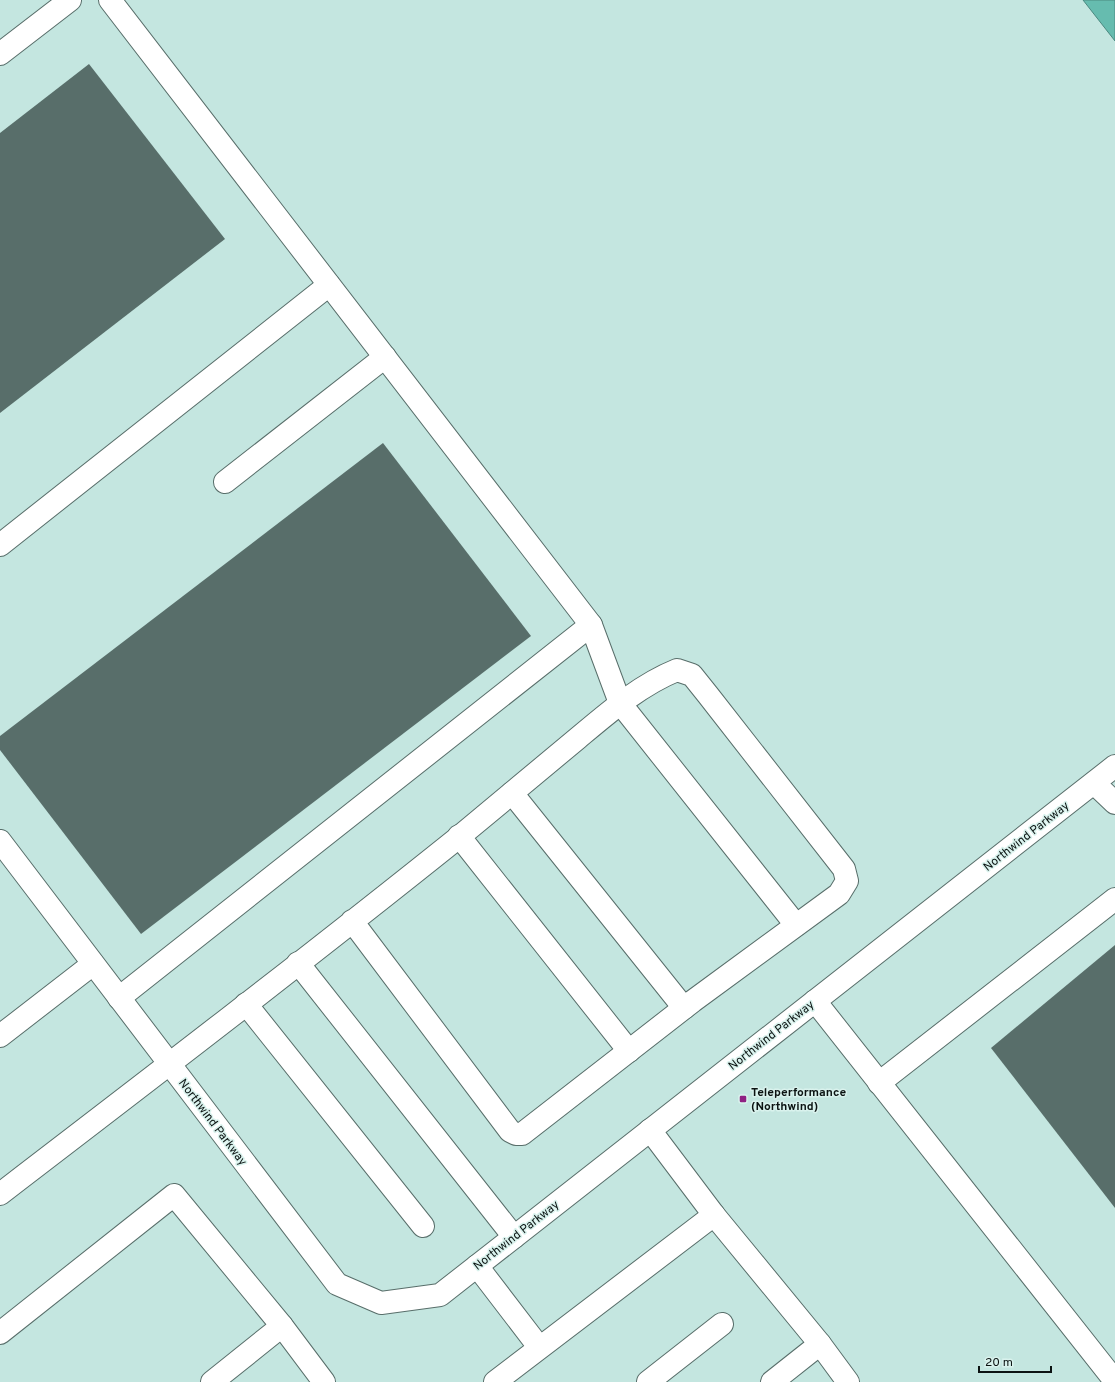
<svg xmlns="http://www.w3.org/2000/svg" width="1115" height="1382" viewBox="0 0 1115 1382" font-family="Overpass,sans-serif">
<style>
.built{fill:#c4e6e0}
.water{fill:#66bcaf;stroke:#4b8980}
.building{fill:#586e6a}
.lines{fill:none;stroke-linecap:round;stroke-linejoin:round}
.minor-casing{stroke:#586e6a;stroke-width:24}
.minor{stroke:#fff;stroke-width:22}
.poi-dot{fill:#8f2183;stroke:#d9f2ed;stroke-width:1.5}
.labels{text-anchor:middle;stroke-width:3;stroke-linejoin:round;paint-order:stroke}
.street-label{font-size:12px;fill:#0b1312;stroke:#d9f2ed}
.poi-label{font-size:12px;font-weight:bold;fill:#0b1312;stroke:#d9f2ed;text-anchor:start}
</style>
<rect width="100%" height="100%" fill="#d9f2ed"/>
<rect class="built" x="0" y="0" width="1115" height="1382"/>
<polygon class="water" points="1083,0 1115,0 1115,41"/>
<g class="building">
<polygon points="89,64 225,239 0,413 0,133"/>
<polygon points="383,443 531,636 141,934 0,750 0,736"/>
<polygon points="1115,945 1115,1208 991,1048"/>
</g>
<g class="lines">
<defs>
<g id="minor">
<polyline points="110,0 591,625 620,703 796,925"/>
<polyline points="0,54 70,0"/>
<polyline points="225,482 385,357"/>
<polyline points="0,545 329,285"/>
<polyline points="1094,783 1115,803"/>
<polyline points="512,793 684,1008"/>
<polyline points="459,836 629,1051"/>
<polyline points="0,841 337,1284 381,1303 440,1295 1115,766"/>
<polyline points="298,963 514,1237"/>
<polyline points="119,998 591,625"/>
<polyline points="815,1001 1115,1381"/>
<polyline points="246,1004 423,1226"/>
<polyline points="0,1036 93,964"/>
<polyline points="879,1083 1115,899"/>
<polyline points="650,1130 714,1215 820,1344 772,1382"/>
<path d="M0,1194C154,1076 308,958 459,837C499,804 538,771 578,738C609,712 640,685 677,670L692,675L708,695L844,869L847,881L839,894L693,1001L522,1134H516L510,1131L352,921"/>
<polyline points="477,1266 539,1347"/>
<polyline points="0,1333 174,1195 282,1326 324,1382"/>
<polyline points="820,1344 848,1382"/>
<polyline points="212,1382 282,1326"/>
<polyline points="495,1382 714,1215"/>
<polyline points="648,1382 722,1324"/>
</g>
</defs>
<use href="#minor" class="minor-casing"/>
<use href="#minor" class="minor"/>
</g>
<rect class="poi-dot" x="739" y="1095" width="8" height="8" rx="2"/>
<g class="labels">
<g class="street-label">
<text transform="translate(1026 836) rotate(-38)" y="4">Northwind Parkway</text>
<text transform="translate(771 1035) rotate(-38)" y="4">Northwind Parkway</text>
<text transform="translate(213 1122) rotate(53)" y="4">Northwind Parkway</text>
<text transform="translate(516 1235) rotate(-38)" y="4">Northwind Parkway</text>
</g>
<g class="poi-label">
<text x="751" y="1096">Teleperformance<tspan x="751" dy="14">(Northwind)</tspan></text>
</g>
</g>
<path d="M979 1366v6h72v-6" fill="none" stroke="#0b1312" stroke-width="2"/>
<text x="985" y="1366" font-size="12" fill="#0b1312" stroke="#d9f2ed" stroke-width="3" paint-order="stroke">20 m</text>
</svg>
